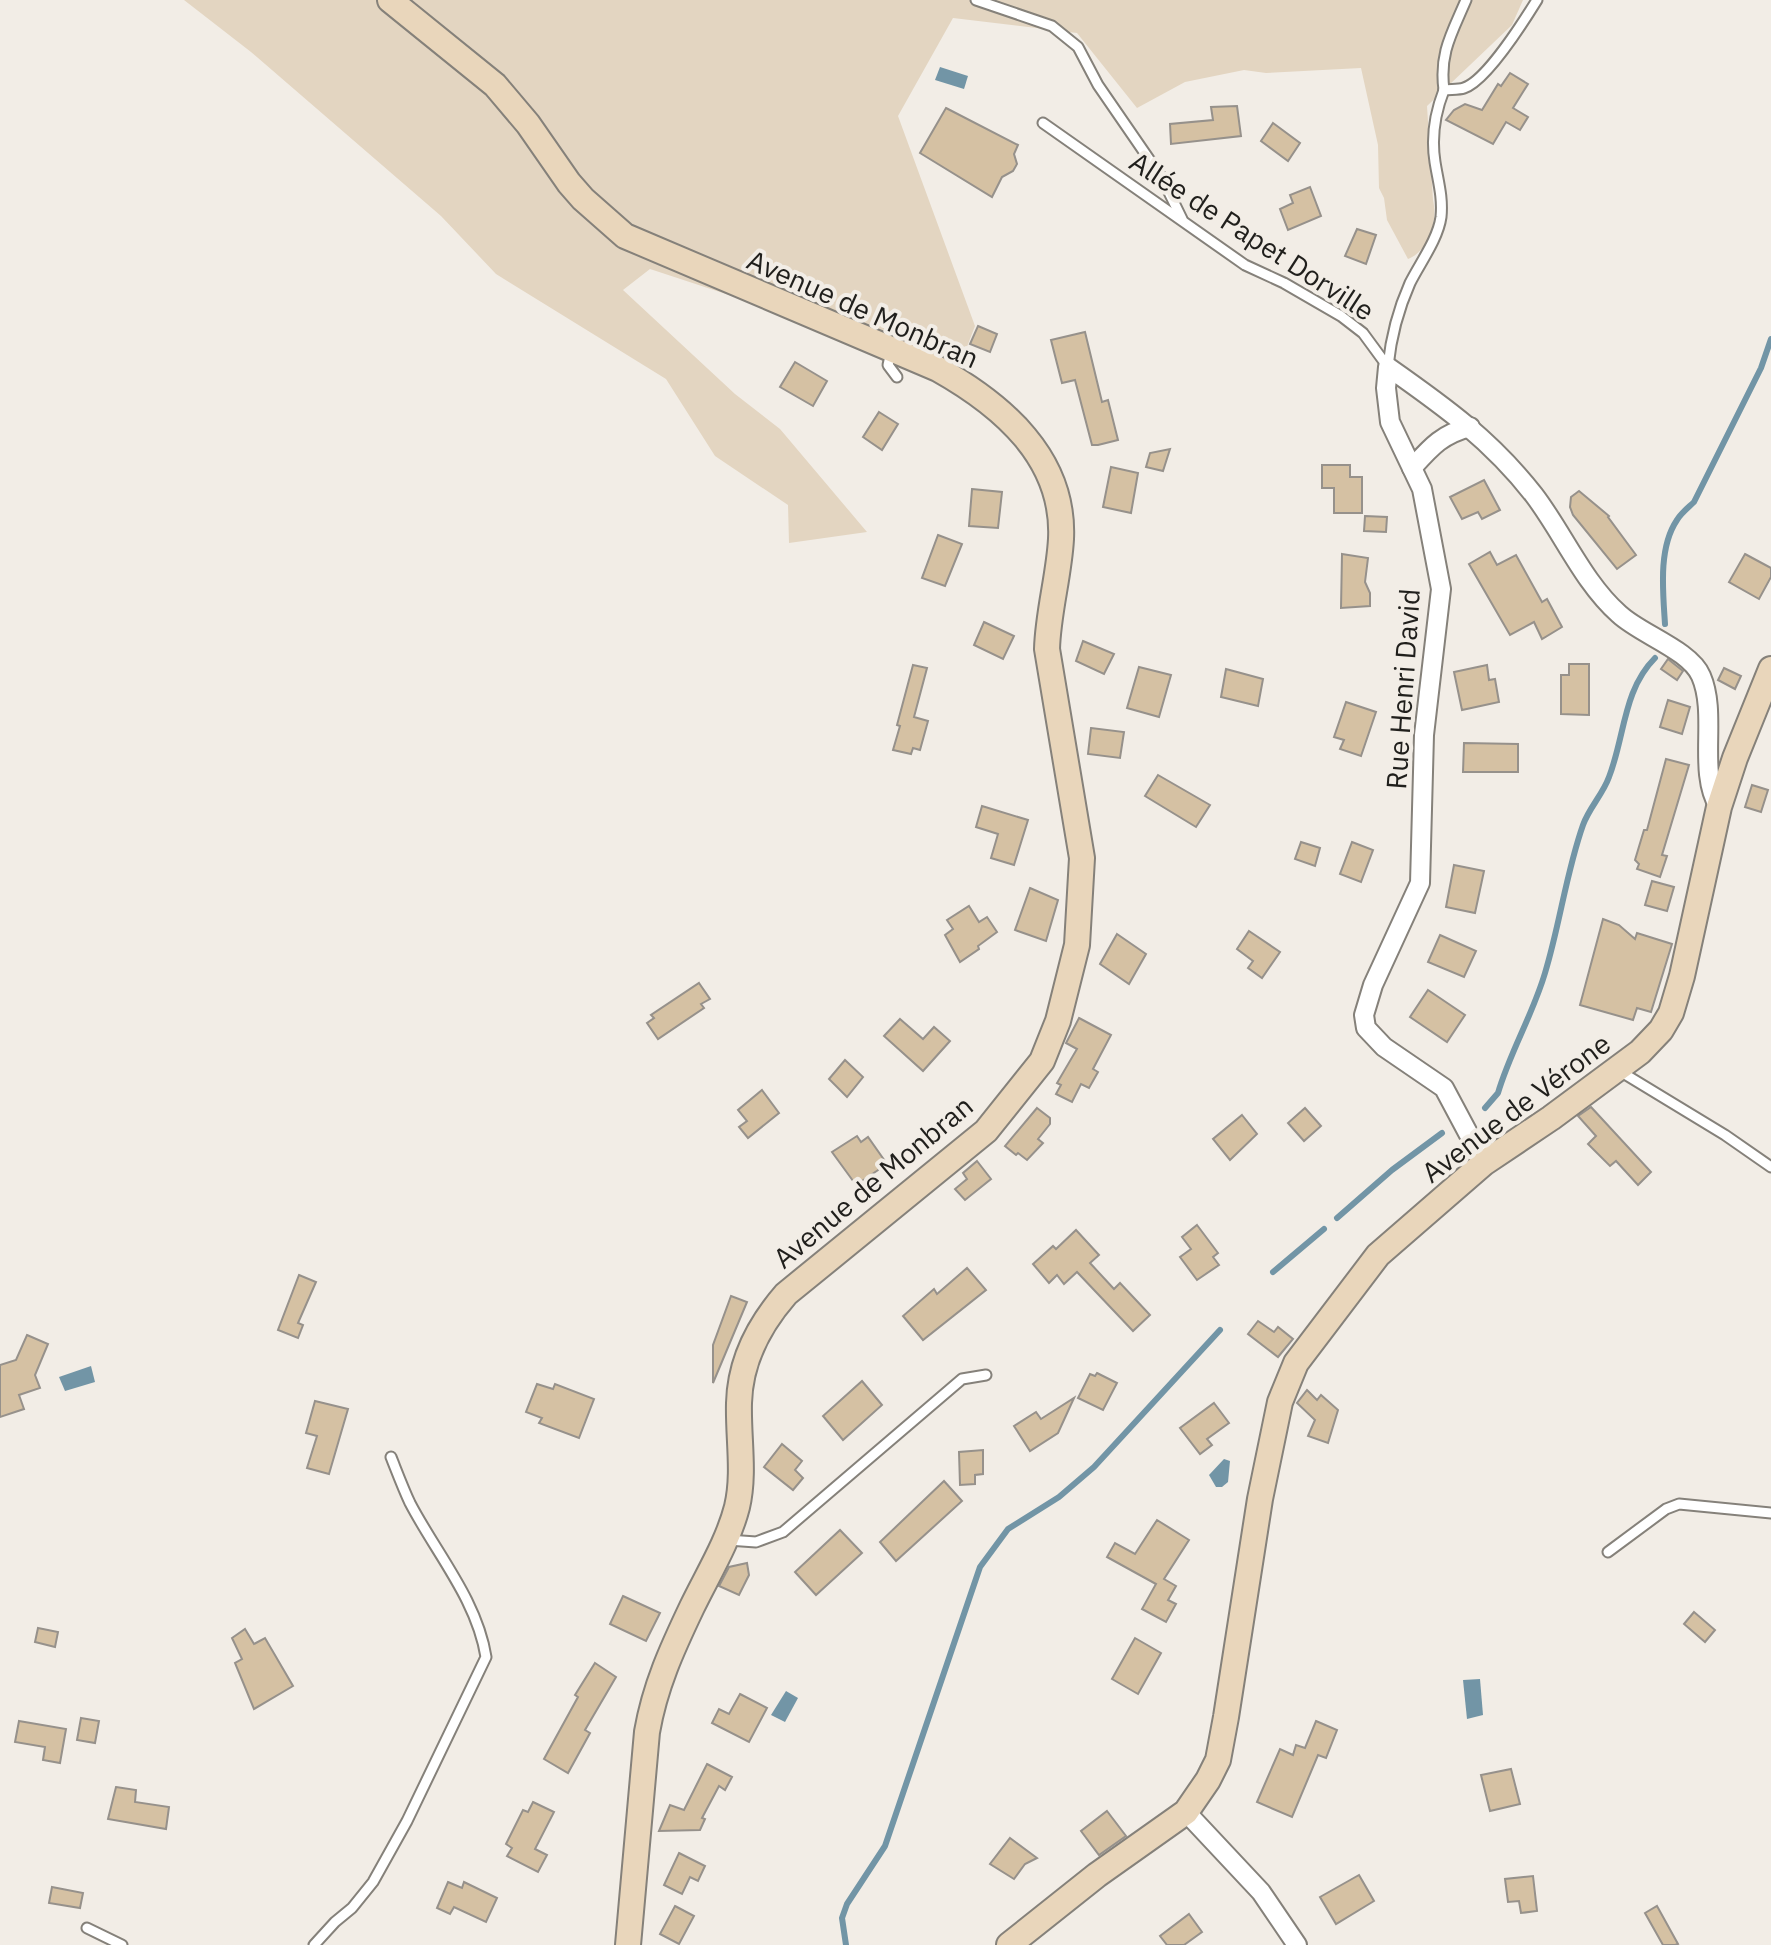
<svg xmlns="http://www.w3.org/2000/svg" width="1771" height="1945" viewBox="0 0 1771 1945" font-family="'IBM Plex Sans',sans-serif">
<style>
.green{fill:#e3d5c1}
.water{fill:#7295a6}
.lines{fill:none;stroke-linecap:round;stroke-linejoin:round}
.stream{stroke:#7295a6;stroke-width:6}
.building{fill:#d5c1a3;stroke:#96918b;stroke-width:2}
.lane-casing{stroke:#85817a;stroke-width:13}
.street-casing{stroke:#85817a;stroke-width:22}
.secondary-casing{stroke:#85817a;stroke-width:28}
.lane{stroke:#fff;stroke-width:9}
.street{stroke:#fff;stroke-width:18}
.secondary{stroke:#e9d6bb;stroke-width:24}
.labels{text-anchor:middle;stroke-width:8;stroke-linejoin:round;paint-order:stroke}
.street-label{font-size:28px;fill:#201f1c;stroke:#f2ede6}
</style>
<rect width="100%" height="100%" fill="#f2ede6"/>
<path class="green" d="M184,0H1523L1512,25L1427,106L1433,200C1438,221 1429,251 1408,259L1387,220L1384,198L1379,188L1378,145L1361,68L1266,73L1244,70L1185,82L1137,108L1077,33L953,18L898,116L975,326L958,370L650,269L623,290L735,394L780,429L867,532L789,543L788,505L715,456L666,379L496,274L441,216L251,52Z"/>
<g class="water">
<polygon points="940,67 968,76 964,89 935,80"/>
<polygon points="91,1366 95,1382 65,1391 59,1377"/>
<polygon points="1224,1459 1230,1461 1228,1482 1222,1487 1216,1487 1209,1475"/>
<polygon points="1480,1679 1483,1715 1467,1719 1463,1680"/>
<polygon points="786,1691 798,1698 785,1722 771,1715"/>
</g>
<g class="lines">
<g class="stream">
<path d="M1665,624C1663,592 1658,548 1677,520C1681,513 1689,507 1694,502L1761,368L1771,339"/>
<path d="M1485,1108L1498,1093C1510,1052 1533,1014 1545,973C1560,924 1566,873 1583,825C1589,808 1603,794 1609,777C1625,736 1623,690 1655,658"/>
<polyline points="1337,1218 1392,1170 1442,1133"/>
<polyline points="1273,1272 1324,1229"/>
<polyline points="846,1945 842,1918 847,1904 885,1846 980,1567 1008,1529 1059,1497 1094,1467 1220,1330"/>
</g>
</g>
<g class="building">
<polygon points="1510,73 1528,84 1513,108 1528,117 1520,130 1506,122 1493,144 1446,120 1454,110 1465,104 1482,110 1498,84 1501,86"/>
<polygon points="1237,106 1241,136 1171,144 1170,124 1213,120 1211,107"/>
<polygon points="946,108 1018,145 1014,154 1017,164 1013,171 1002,177 992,197 920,153"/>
<polygon points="1273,123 1300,143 1288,161 1261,141"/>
<polygon points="1310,187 1321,216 1288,230 1280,209 1293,203 1290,195"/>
<polygon points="1357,229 1376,235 1366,264 1345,256"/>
<polygon points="978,326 997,334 990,352 970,344"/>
<polygon points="1085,332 1102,402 1108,400 1118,440 1098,445 1092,445 1075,380 1062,383 1051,340"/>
<polygon points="795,362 827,381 813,406 780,387"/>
<polygon points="879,412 898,424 882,450 863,437"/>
<polygon points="1170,449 1163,471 1146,467 1150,453"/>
<polygon points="1322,465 1350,465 1350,477 1362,477 1362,513 1334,513 1334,488 1322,488"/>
<polygon points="1111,467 1138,473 1131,513 1103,507"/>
<polygon points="1484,480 1500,510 1482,519 1478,512 1462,519 1450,497"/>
<polygon points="972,489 1002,492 998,528 969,526"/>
<polygon points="1579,491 1609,516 1608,517 1636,555 1617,569 1573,515 1570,507 1571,497"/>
<polygon points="1365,516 1387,517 1386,532 1364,531"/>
<polygon points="938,535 962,544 945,586 922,578"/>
<polygon points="1490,552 1497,565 1516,555 1542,602 1547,599 1562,627 1542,639 1534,622 1510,635 1469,564"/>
<polygon points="1342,554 1368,558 1365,582 1370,593 1370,606 1341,608"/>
<polygon points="1745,554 1771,568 1771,577 1759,599 1729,582"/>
<polygon points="984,622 1014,636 1003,659 974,645"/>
<polygon points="1083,641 1114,654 1104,674 1076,661"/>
<polygon points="1668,659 1683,671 1677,680 1661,669"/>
<polygon points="1569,664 1589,664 1589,715 1561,714 1561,675 1569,675"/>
<polygon points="913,665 927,668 914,717 928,721 920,750 913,748 911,754 893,750 900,726 897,725"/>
<polygon points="1487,665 1489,680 1495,679 1499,702 1462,710 1454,672"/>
<polygon points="1139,667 1171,675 1159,717 1127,708"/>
<polygon points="1724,668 1741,676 1735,689 1718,680"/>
<polygon points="1226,669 1263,679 1258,706 1221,697"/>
<polygon points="1668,700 1690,707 1682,734 1660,727"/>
<polygon points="1346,702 1376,712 1361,756 1340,749 1344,740 1334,737"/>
<polygon points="1091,728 1124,732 1120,758 1088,754"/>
<polygon points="1464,743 1518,744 1518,772 1463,772"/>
<polygon points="1666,759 1689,765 1662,855 1667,856 1660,877 1637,869 1639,864 1635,860 1644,830 1647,830"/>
<polygon points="1158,775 1210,805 1196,827 1145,796"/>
<polygon points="1752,785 1768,790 1761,812 1745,807"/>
<polygon points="982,806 1028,820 1014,865 991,858 998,834 976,827"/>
<polygon points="1301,842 1320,848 1315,866 1295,859"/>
<polygon points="1352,842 1373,850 1361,882 1340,874"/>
<polygon points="1454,865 1484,871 1475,913 1446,907"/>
<polygon points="1652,881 1674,887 1667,911 1645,905"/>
<polygon points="1030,888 1058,900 1046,941 1015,930"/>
<polygon points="969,906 979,922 987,917 997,932 978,946 979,949 960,962 945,935 953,929 947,920"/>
<polygon points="1603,919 1619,925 1635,939 1637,933 1672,944 1651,1012 1637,1008 1633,1020 1580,1005"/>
<polygon points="1249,931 1280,952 1262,978 1248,968 1253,961 1237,949"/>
<polygon points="1117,934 1146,954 1129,984 1100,964"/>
<polygon points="1440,935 1476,951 1464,977 1428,962"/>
<polygon points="699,983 710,999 701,1004 704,1008 658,1039 647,1023 654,1018 651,1015"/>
<polygon points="1428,990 1465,1015 1447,1042 1410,1017"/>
<polygon points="1079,1018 1111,1035 1093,1069 1098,1072 1089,1088 1081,1084 1072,1102 1056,1094 1061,1085 1057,1083 1077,1049 1066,1043"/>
<polygon points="900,1019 923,1039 934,1027 950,1041 923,1071 884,1036"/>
<polygon points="845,1060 863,1077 847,1097 829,1079"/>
<polygon points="762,1090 779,1113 748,1138 739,1127 747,1121 738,1110"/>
<polygon points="1591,1107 1651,1172 1638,1185 1616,1161 1610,1166 1588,1144 1596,1136 1578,1116"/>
<polygon points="1037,1108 1050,1118 1050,1124 1038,1139 1043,1143 1027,1160 1018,1153 1016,1155 1005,1146"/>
<polygon points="1305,1108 1321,1126 1304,1141 1288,1123"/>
<polygon points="1242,1115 1257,1134 1230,1160 1213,1139"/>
<polygon points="857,1136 861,1142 868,1137 887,1164 856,1185 832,1152"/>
<polygon points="977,1161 991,1179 965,1200 955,1189 967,1179 963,1173"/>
<polygon points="1197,1225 1218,1253 1213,1257 1219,1265 1197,1280 1180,1257 1191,1249 1182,1237"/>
<polygon points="1076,1230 1099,1255 1090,1263 1114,1289 1120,1283 1150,1315 1133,1331 1077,1272 1064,1284 1057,1275 1049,1283 1033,1264 1053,1246 1056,1249"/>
<polygon points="967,1268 986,1290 923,1340 903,1316 934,1289 937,1294"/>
<polygon points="299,1275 316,1282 298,1323 303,1325 298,1338 278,1330"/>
<polygon points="731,1296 747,1302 713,1383 713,1345"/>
<polygon points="1258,1321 1274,1332 1278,1327 1293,1339 1278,1357 1248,1334"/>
<polygon points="27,1335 48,1344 35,1375 40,1388 19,1395 24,1409 0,1417 0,1365 16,1360"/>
<polygon points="1097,1373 1117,1383 1103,1410 1078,1398 1090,1374 1095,1376"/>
<polygon points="862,1381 882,1405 843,1440 823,1416"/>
<polygon points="537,1384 553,1389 555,1384 594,1399 579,1438 539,1423 542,1418 526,1412"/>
<polygon points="1307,1390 1317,1400 1321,1395 1338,1410 1328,1443 1308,1436 1315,1420 1297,1403"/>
<polygon points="1074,1398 1058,1433 1030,1451 1014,1426 1036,1412 1041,1419"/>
<polygon points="315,1401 348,1409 329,1474 307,1468 317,1436 306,1433"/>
<polygon points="1214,1403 1229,1423 1207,1439 1212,1445 1200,1454 1180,1428"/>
<polygon points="782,1444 802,1461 795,1470 803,1478 793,1490 764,1467"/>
<polygon points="983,1450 983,1474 975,1475 975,1484 960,1485 959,1452"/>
<polygon points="944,1481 962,1501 896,1561 880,1542"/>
<polygon points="1157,1520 1189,1540 1164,1579 1176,1586 1168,1600 1176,1604 1166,1622 1142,1609 1156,1584 1107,1557 1115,1543 1135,1554"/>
<polygon points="840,1530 862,1553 816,1595 795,1572"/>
<polygon points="747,1563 749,1575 739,1595 719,1586 729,1567"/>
<polygon points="623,1596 660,1613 646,1641 610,1624"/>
<polygon points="1694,1612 1715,1630 1705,1642 1684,1624"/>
<polygon points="38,1628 58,1632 55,1647 35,1642"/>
<polygon points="245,1629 254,1644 265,1638 293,1686 254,1709 235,1663 242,1659 232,1638"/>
<polygon points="1135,1638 1161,1653 1138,1694 1112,1679"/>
<polygon points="595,1663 616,1677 585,1730 590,1733 568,1773 544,1759 578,1697 575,1695"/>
<polygon points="740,1694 767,1708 749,1742 712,1723 719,1709 729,1714"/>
<polygon points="81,1718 99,1721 95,1743 77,1740"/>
<polygon points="19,1721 66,1729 60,1763 43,1760 45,1747 15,1742"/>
<polygon points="1316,1721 1337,1730 1326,1758 1318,1755 1292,1817 1257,1802 1280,1749 1293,1755 1296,1745 1305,1748"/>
<polygon points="707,1764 732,1777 725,1790 719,1786 702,1818 705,1819 700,1830 659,1831 670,1805 684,1810"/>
<polygon points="1511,1769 1520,1804 1490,1811 1481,1775"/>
<polygon points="116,1787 136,1790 135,1802 169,1807 166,1829 108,1819"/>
<polygon points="533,1802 554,1812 535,1849 547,1855 538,1872 507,1856 512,1848 506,1844 523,1810 528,1812"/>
<polygon points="1107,1811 1126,1836 1099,1855 1081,1831"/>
<polygon points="1010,1838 1037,1858 1025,1864 1014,1879 990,1864"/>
<polygon points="679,1853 705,1866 698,1881 690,1877 682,1894 664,1885"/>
<polygon points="1359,1875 1374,1901 1336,1924 1320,1897"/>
<polygon points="1533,1876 1537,1911 1521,1913 1519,1901 1508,1902 1505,1879"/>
<polygon points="448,1882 462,1888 464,1882 497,1898 486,1922 454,1907 450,1914 437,1908"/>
<polygon points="52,1887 83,1893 80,1908 49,1903"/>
<polygon points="675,1906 694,1916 679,1944 660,1934"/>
<polygon points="1657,1906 1678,1944 1675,1945 1663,1945 1645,1913"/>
<polygon points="1189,1914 1202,1932 1184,1945 1167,1945 1160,1936"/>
</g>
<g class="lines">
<defs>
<g id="lane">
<polyline points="976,0 1052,26 1078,47 1098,85 1162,178 1182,219"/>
<path d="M1444,90C1450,89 1458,90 1464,88C1486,81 1524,21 1537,0"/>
<path d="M1444,90C1439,53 1452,33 1466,0"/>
<polyline points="1043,123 1245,265 1284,283 1341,316 1363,333 1388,367"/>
<polyline points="891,352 888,365 897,377"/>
<path d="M1388,366C1391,337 1398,310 1410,283C1420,263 1438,239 1441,217C1443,197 1438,181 1435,162C1431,137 1435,113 1444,90"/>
<polyline points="1618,1070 1725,1135 1771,1167"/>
<polyline points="728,1540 756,1542 783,1532 962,1379 986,1375"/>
<polyline points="1608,1552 1666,1509 1679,1504 1771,1513"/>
<polyline points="87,1928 122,1945"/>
<path d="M314,1945L335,1922L352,1908L373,1882L407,1821L486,1657C477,1600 436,1553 410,1503C403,1488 397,1472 391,1457"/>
</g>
<g id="street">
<path d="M1412,468C1431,447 1442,434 1470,427"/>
<path d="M1484,1163L1444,1088L1384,1047L1366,1028L1364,1015L1373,985L1420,883L1424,735L1441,589L1422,489L1390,422L1386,388L1388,367C1445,407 1491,440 1534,495C1563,533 1583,582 1619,614C1640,634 1690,650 1701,676C1718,715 1697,771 1719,807"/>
<polyline points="1186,1812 1261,1892 1297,1945"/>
</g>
<g id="secondary">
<path d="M390,0L495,85L528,124L569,183L583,199L625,236L938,369C1002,405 1065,458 1061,539C1059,576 1048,612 1047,649L1082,858L1077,945L1058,1021L1042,1061L986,1131L786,1294C759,1325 740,1362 739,1403C738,1438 745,1473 737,1507C728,1542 708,1574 692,1607C672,1649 655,1686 647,1732L628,1945"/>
<polyline points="1009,1945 1097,1875 1186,1812 1208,1780 1218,1760 1226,1717 1260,1499 1280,1402 1296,1363 1378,1255 1484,1163 1551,1118 1640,1052 1661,1030 1671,1013 1682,976 1719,807 1735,758 1771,669"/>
</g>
</defs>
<use href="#lane" class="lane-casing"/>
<use href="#street" class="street-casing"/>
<use href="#secondary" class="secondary-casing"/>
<use href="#lane" class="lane"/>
<use href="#street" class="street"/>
<use href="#secondary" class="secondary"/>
</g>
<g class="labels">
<g class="street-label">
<text transform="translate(1252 236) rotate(33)" y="10">Allée de Papet Dorville</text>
<text transform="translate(863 309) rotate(24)" y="10">Avenue de Monbran</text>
<text transform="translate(1403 689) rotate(-86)" y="10">Rue Henri David</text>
<text transform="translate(1516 1108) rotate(-37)" y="10">Avenue de Vérone</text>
<text transform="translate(873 1182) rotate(-40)" y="10">Avenue de Monbran</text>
</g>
</g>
</svg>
